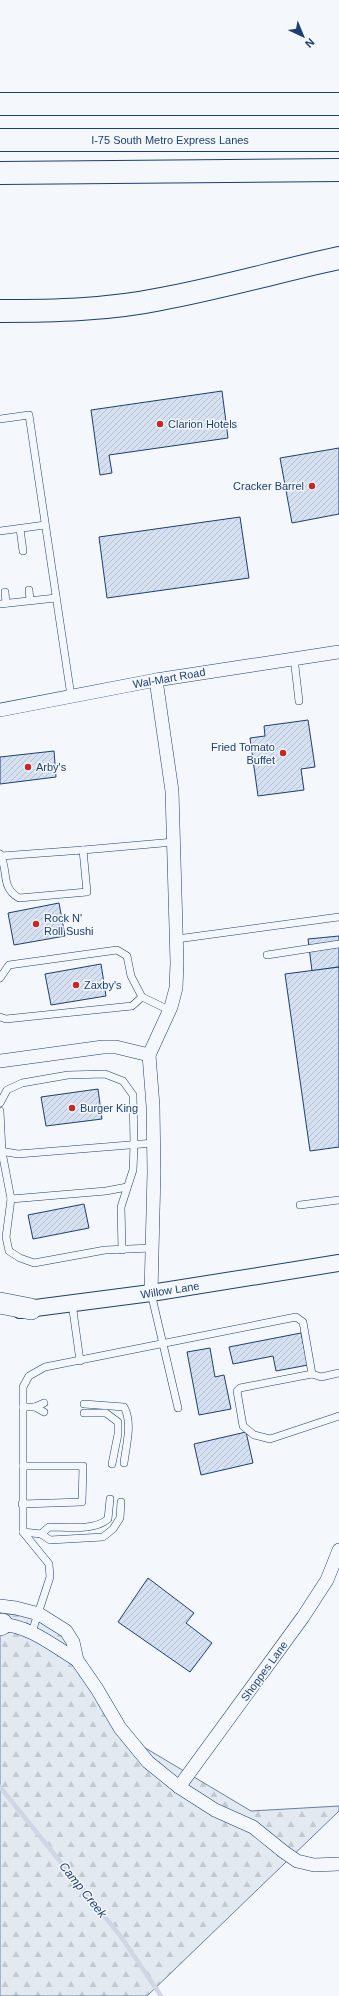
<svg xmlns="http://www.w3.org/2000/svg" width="339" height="1996" viewBox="0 0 339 1996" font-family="Arial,sans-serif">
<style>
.forest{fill:url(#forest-firs);stroke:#687fa3}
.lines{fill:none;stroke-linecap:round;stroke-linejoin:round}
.stream{stroke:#cfd7e4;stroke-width:4.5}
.building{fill:url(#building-hatch);stroke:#1d3f73}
.service-casing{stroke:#1d3f73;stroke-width:8}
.minor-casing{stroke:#1d3f73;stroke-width:14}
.tertiary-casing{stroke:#1d3f73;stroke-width:18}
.primary-casing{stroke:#1d3f73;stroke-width:22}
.motorway-casing{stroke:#1d3f73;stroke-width:24}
.service{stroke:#f4f7fb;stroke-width:7}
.minor{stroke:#f4f7fb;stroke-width:13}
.tertiary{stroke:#f4f7fb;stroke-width:16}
.primary{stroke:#f4f7fb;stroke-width:21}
.motorway{stroke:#f4f7fb;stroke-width:22}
.poi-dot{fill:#c62828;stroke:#f4f7fb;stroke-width:1.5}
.labels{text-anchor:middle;stroke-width:3;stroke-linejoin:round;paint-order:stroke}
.street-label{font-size:11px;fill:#1d3f73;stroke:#f4f7fb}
.poi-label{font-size:11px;fill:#1d3f73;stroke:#f4f7fb;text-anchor:start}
.water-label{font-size:12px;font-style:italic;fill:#1d3f73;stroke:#f4f7fb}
</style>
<defs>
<pattern id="forest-firs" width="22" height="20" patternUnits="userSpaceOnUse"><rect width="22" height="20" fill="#e3e9f0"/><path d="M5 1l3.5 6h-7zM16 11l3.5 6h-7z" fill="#c2c9d1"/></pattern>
<pattern id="building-hatch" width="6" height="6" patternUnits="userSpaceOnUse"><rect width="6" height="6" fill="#d5e0f0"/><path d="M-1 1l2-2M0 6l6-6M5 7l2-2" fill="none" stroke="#b6c1d1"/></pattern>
</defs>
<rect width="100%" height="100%" fill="#f4f7fb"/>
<polygon class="forest" points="0,1613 58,1619 137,1743 251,1811 339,1806 339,1811 147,1996 0,1996"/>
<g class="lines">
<polyline class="stream" points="0,1787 122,1938 161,1996"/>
</g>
<g class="building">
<polygon points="222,391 228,438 109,455 112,473 100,475 91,410"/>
<polygon points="339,448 339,514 292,523 280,458"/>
<polygon points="240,517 249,578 107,598 99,537"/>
<polygon points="308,720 315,767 301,769 304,790 258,796 250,738 265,736 264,726"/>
<polygon points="54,751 56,777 0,784 0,757"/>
<polygon points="59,903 65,936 14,945 8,913"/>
<polygon points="339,936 339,967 312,971 308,939"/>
<polygon points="101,964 106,996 51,1005 45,974"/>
<polygon points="339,967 339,1147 310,1151 285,974"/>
<polygon points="98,1089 102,1119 46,1126 41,1097"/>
<polygon points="84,1204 89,1228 33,1239 28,1215"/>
<polygon points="301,1333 308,1365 276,1371 273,1356 233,1364 229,1347"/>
<polygon points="210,1348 215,1377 224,1375 231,1409 199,1415 187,1352"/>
<polygon points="246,1432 253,1463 201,1475 194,1444"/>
<polygon points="148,1578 194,1613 186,1623 212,1643 190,1672 118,1622"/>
</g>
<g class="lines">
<defs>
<g id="service">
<polyline points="0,419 29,415 71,696"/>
<polyline points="20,529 23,551"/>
<polyline points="0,531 45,525"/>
<polyline points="29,590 30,600"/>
<polyline points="5,592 6,603"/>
<polyline points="0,604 56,598"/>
<polyline points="294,658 299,701"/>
<polyline points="83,850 174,842"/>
<path d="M0,854C9,871 0,887 19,898L87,892L83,850L1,856"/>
<polyline points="177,939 339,917"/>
<polyline points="267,955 339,944"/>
<polyline points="0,978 9,965 117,950 127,956 131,976 142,997 169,1010"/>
<polyline points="0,1017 6,1019 132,1006 142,997"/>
<polyline points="0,1103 7,1090 22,1083 68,1075 105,1074 123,1081 133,1095 134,1145 133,1170 121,1207 122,1250"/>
<polyline points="0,1111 2,1152 11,1199 6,1237 9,1251 20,1258 34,1263 105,1250 152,1248"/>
<polyline points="0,1151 18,1154 154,1143"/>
<polyline points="11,1199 106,1191 127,1187"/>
<polyline points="300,1205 339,1200"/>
<polyline points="151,1293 178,1408"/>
<polyline points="72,1303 80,1361"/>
<polyline points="312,1374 240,1388 237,1391 243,1426 254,1435 270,1439 339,1416"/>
<path d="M84,1404L124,1407C133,1423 126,1445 124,1463"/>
<polyline points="23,1407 35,1407 44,1403"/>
<polyline points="35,1407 44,1412"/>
<polyline points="84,1413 106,1413 118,1422 118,1434 112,1464"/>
<polyline points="22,1504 82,1502 83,1466 23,1466"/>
<polyline points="23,1532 41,1534 50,1540 103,1537 113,1529 120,1518 121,1502"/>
<path d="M41,1534L49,1527C68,1527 94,1531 108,1519L110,1499"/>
<polyline points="32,1632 50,1577 49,1564 23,1532 23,1387 29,1376 45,1367 296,1317 303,1322 312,1374 321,1377 339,1373"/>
</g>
<g id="minor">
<polyline points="0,710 156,680 339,652"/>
<polyline points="0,1061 103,1047 116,1047 149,1055"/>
<polyline points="151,1293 154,1172 153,1106 149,1055 171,1007 176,988 177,963 172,791 156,680"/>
<polyline points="0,1606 16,1608 39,1614 66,1631 73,1642 77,1660 97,1689 120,1728 148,1762 179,1787 215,1810 253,1827 284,1852 297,1861 314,1865 339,1864"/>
<path d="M0,1624C30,1626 52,1645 77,1660"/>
<polyline points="179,1787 303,1617 327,1580 339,1550"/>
</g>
<polyline id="tertiary" points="20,1310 151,1293 339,1263"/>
<g id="primary">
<polyline points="0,1303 31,1309"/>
<polyline points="0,1625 2,1624"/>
</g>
<g id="motorway">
<polyline points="0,104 339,104"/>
<polyline points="0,140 339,140"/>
<polyline points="0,173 339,170"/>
<path d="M0,311C53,311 108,310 161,299C221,288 279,271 339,258"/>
</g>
</defs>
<use href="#service" class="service-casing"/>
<use href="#minor" class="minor-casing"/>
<use href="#tertiary" class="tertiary-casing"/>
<use href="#primary" class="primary-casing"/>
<use href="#motorway" class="motorway-casing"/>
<use href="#service" class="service"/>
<use href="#minor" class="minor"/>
<use href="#tertiary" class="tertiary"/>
<use href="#primary" class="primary"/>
<use href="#motorway" class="motorway"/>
</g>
<g class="poi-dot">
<circle cx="160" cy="424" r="4"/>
<circle cx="312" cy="486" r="4"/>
<circle cx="283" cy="753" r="4"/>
<circle cx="28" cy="767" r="4"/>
<circle cx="36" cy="924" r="4"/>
<circle cx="76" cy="985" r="4"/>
<circle cx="72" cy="1108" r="4"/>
</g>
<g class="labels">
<g class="street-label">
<text x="170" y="144">I-75 South Metro Express Lanes</text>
<text transform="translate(169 678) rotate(-10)" y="4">Wal-Mart Road</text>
<text transform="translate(170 1290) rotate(-9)" y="4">Willow Lane</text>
<text transform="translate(264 1671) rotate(-54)" y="4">Shoppes Lane</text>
</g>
<g class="poi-label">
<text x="168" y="428">Clarion Hotels</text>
<text x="304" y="490" text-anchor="end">Cracker Barrel</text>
<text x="275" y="751" text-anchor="end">Fried Tomato<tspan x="275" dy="13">Buffet</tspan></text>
<text x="36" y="771">Arby's</text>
<text x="44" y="922">Rock N'<tspan x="44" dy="13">Roll Sushi</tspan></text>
<text x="84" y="989">Zaxby's</text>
<text x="80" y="1112">Burger King</text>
</g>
<g class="water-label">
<text transform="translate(83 1890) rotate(51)" y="4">Camp Creek</text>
</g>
</g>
<g transform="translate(303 36) rotate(136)" stroke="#f4f7fb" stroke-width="3" paint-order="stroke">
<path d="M0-3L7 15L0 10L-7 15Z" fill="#1d3f73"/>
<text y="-6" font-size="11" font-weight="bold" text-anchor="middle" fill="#1d3f73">N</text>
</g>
</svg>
